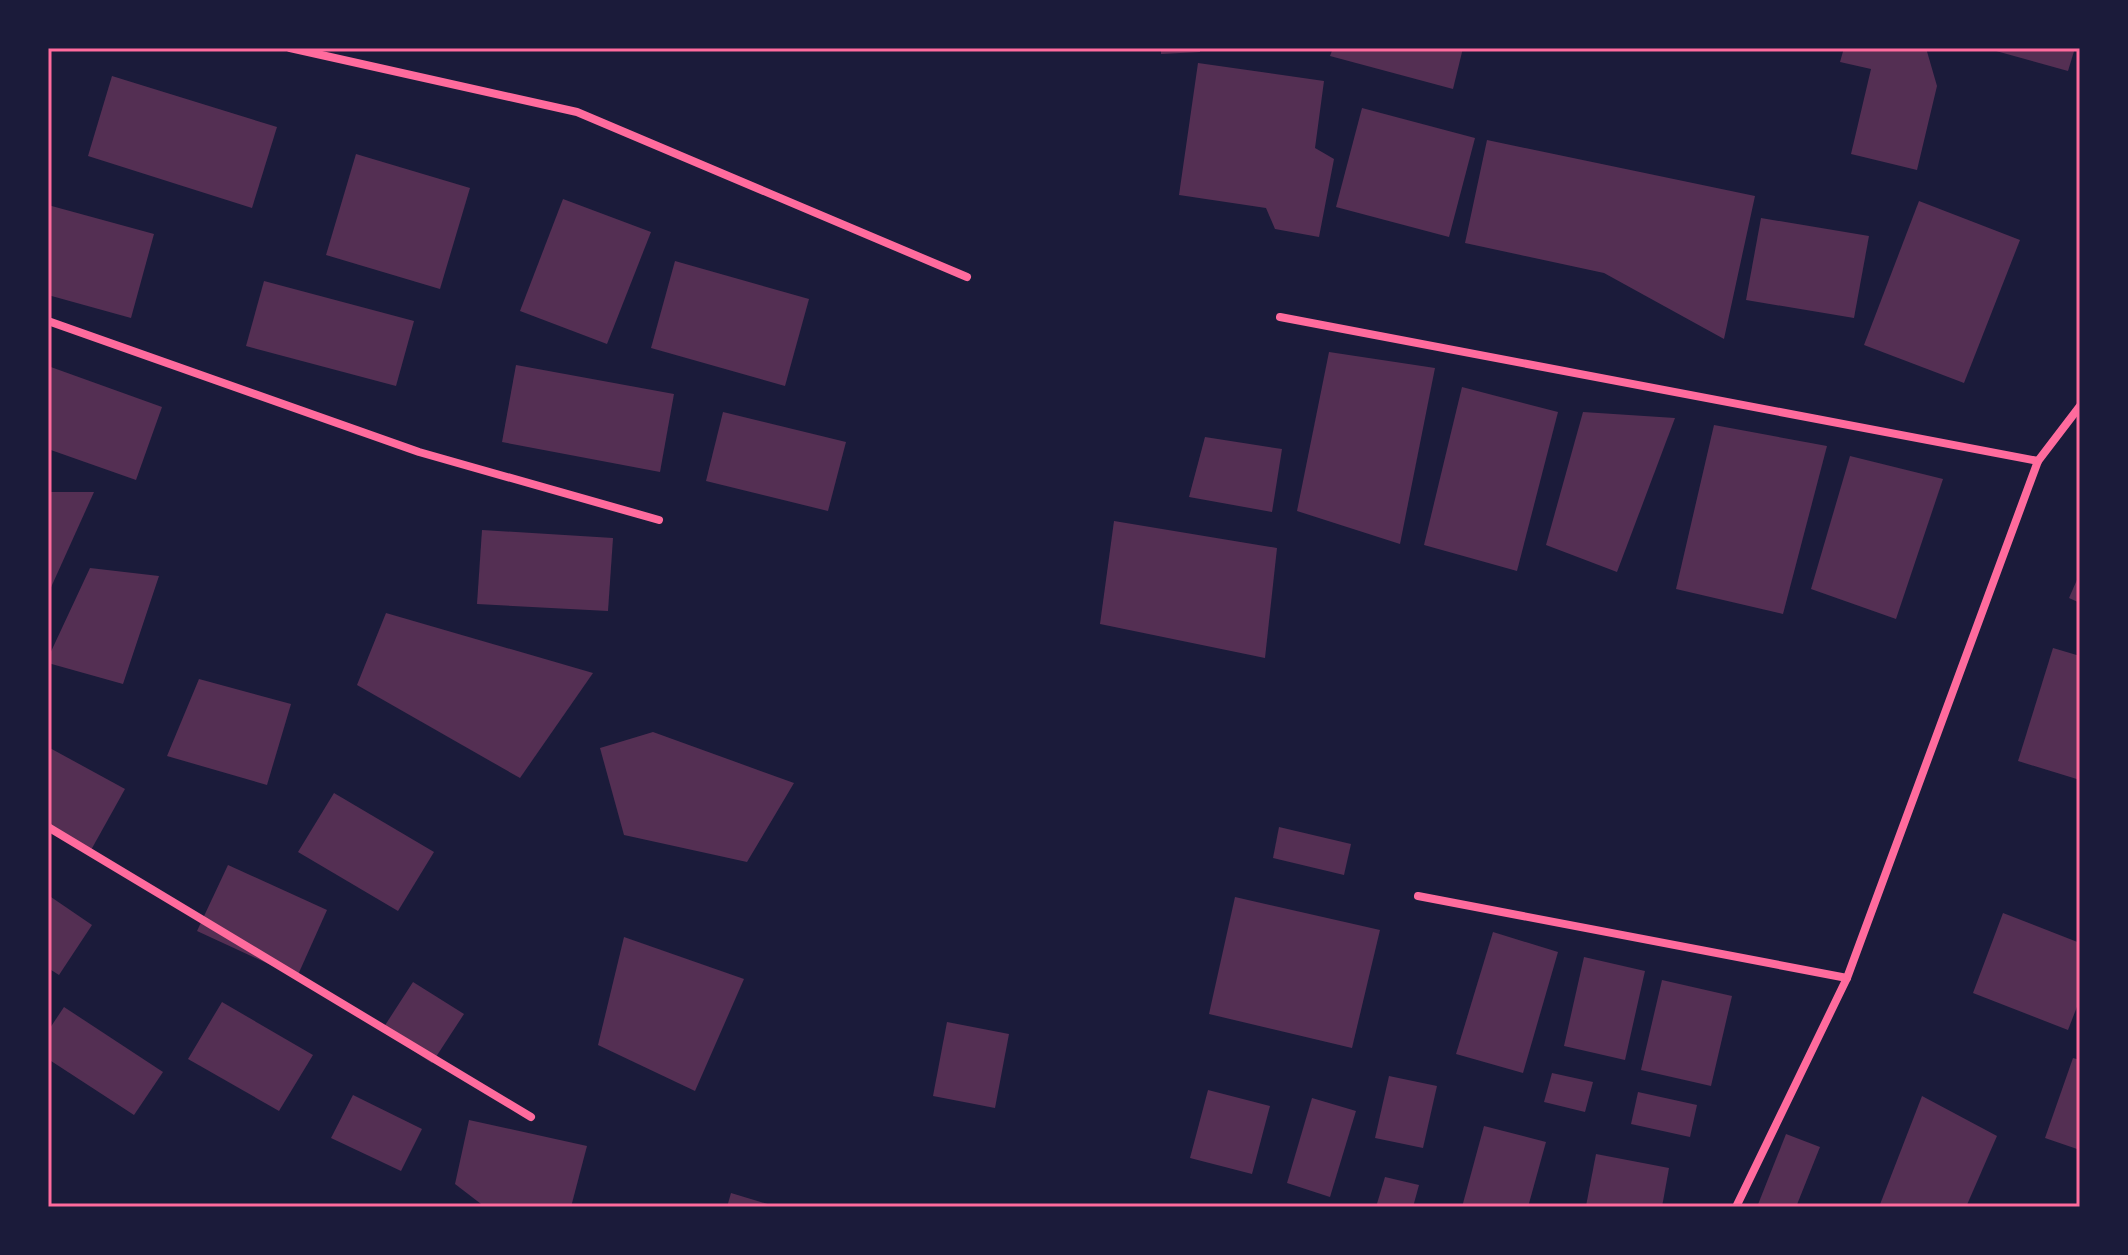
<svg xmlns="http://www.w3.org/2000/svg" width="2128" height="1255" viewBox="0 0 2128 1255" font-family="'Space Grotesk',sans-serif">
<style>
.building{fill:#542f53}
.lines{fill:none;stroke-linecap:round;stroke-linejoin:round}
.minor{stroke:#ff6b9d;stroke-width:8}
.neatline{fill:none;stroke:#ff6b9d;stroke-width:3}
</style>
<rect width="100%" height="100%" fill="#1b1b3a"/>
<g class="building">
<polygon points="1161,48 1200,48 1200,52 1161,54"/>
<polygon points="1333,48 1463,48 1453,89 1330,56"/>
<polygon points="1844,48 1926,48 1937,86 1917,170 1851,154 1871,69 1840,62"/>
<polygon points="1997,48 2075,48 2068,71 1996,51"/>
<polygon points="1198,63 1324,81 1315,148 1334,159 1319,237 1275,229 1266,208 1179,195"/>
<polygon points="112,76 277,127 252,208 88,156"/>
<polygon points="1362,108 1475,138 1449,237 1336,207"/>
<polygon points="1487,140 1755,196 1724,339 1604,273 1465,243"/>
<polygon points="356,154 470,188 440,289 326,255"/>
<polygon points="563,199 651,232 607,344 520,311"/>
<polygon points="1919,201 2020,240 1964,383 1864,345"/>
<polygon points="48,205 154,234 131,318 48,295"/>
<polygon points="1761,218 1869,236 1854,318 1746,300"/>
<polygon points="675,261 809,299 785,386 651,348"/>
<polygon points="264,281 414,321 396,386 246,346"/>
<polygon points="1329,352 1435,368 1400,544 1297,511"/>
<polygon points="516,365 674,394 660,472 502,442"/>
<polygon points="48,366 162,407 136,480 48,449"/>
<polygon points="1462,387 1558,412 1517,571 1424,545"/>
<polygon points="723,412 846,442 828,511 706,481"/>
<polygon points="1583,412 1675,418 1617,572 1546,545"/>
<polygon points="1714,425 1827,446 1783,614 1676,589"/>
<polygon points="1205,437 1282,449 1272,512 1189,497"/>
<polygon points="1850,456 1943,479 1896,619 1811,589"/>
<polygon points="48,492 94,492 48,594"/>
<polygon points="1114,521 1277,548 1265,658 1100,624"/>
<polygon points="482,530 613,538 608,611 477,604"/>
<polygon points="90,568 159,576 123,684 48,663 48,658"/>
<polygon points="2080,573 2080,603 2069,598"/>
<polygon points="386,613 593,673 520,778 357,685"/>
<polygon points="2053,648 2080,656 2080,780 2018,761"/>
<polygon points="199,679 291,704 267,785 167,756"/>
<polygon points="653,732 794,783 747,862 624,835 600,748"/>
<polygon points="48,747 125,789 91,850 48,827"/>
<polygon points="334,793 434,852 398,911 298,852"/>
<polygon points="1279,827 1351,844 1344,875 1273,858"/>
<polygon points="228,865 327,910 297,977 197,931"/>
<polygon points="48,895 92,925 59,975 48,968"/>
<polygon points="1235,897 1380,930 1352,1048 1209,1014"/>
<polygon points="2003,913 2080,943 2080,999 2068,1030 1973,993"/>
<polygon points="1493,932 1558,952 1523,1073 1456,1054"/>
<polygon points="624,937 744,979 695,1091 598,1045"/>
<polygon points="1584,957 1645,971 1625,1060 1564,1046"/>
<polygon points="1662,980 1732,996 1711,1086 1641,1070"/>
<polygon points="413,982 464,1014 432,1063 382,1030"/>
<polygon points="222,1002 313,1055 279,1111 188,1059"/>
<polygon points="64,1007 163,1072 134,1115 48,1059 48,1031"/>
<polygon points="947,1022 1009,1034 995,1108 933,1096"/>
<polygon points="2073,1058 2080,1060 2080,1150 2045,1138"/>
<polygon points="1552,1073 1593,1082 1585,1112 1544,1102"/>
<polygon points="1389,1076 1437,1086 1423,1148 1375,1138"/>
<polygon points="1208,1090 1270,1106 1252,1174 1190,1158"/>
<polygon points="1638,1092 1697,1105 1690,1137 1631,1124"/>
<polygon points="353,1095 422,1129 401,1171 331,1138"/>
<polygon points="1922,1096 1997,1136 1966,1207 1879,1207"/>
<polygon points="1312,1098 1356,1111 1330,1197 1287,1183"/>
<polygon points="469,1120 587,1146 571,1207 485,1207 455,1184"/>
<polygon points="1484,1126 1546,1142 1528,1207 1462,1207"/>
<polygon points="1786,1134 1820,1147 1796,1207 1757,1207"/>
<polygon points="1596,1154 1669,1168 1662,1207 1586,1206"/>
<polygon points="1385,1177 1419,1185 1413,1207 1376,1207"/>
<polygon points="731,1193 774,1206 774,1207 727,1207"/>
</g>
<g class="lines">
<g class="minor">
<polyline points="290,48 577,112 967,277"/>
<polyline points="1280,317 2038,461"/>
<polyline points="48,321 419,452 659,520"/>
<polyline points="48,827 531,1117"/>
<polyline points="1418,896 1847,978"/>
<polyline points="1736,1207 1847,978 2038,461 2080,406"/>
</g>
</g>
<rect width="2128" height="1255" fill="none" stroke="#1b1b3a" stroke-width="100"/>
<rect x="50" y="50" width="2028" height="1155" class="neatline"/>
</svg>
